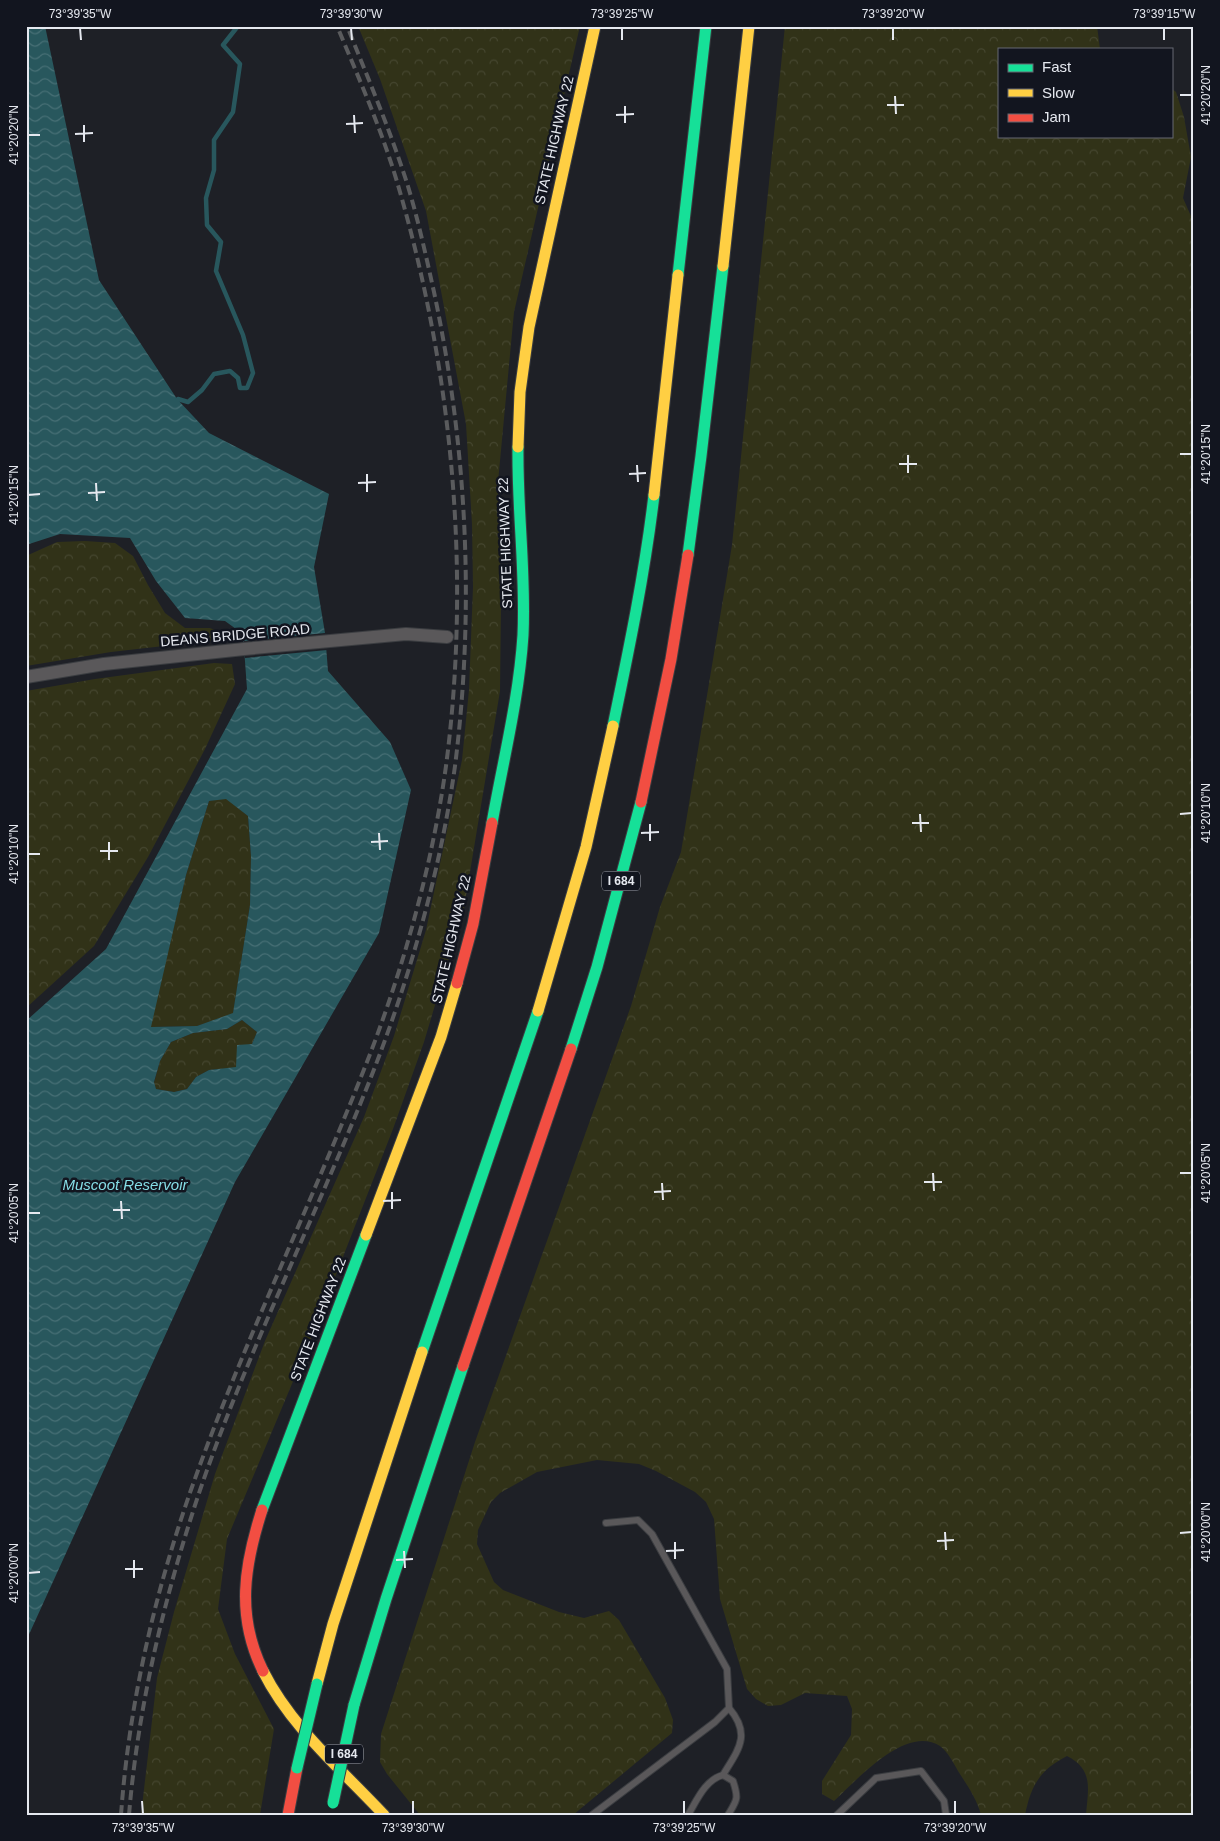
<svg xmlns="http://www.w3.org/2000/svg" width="1220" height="1841" viewBox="0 0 1220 1841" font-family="Arial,sans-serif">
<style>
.forest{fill:url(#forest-crowns)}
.water{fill:url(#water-waves);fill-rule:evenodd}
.pier{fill:#1e2026}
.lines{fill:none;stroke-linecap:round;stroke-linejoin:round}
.stream{stroke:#28575d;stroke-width:4.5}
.lane-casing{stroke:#3b3d41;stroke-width:8}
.street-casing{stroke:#3b3d41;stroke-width:14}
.fast-casing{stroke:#3b3d41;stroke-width:13}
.slow-casing{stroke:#3b3d41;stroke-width:13}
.jam-casing{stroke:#3b3d41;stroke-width:13}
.lane{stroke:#5a585a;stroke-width:6}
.street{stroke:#5a585a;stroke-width:12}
.fast{stroke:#16e098;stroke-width:11}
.slow{stroke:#ffcf43;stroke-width:11}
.jam{stroke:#f24e42;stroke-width:11}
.rail{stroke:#5a5b5d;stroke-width:4;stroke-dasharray:10 5;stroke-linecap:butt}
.fast-bridge-casing{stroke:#3b3d41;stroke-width:13;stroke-linecap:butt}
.fast-bridge{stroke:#16e098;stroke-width:11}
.ticks{fill:none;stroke:#e5e8ef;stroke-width:2}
.labels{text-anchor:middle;stroke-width:5;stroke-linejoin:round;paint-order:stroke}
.shield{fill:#12151f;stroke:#a6a9b1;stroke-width:1}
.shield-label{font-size:12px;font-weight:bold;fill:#e5e8ef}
.street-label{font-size:14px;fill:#e5e8ef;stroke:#12151f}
.water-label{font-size:15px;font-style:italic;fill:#86dee7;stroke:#12151f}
.neatline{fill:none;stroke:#e5e8ef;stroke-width:2}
.ticks-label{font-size:12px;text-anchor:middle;fill:#e5e8ef}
</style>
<defs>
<pattern id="forest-crowns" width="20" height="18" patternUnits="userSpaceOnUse" patternTransform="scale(1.25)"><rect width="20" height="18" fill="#313218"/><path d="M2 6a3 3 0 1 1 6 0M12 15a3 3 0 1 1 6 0" fill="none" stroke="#45462f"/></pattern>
<pattern id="water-waves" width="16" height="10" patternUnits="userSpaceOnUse" patternTransform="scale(1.25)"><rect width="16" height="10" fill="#28575d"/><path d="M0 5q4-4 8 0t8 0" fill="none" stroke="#476f75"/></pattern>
</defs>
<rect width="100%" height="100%" fill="#1e2026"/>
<g class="forest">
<polygon points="358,26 580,26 514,312 498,482 501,603 500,691 464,908 424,1042 393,1129 312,1336 227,1539 218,1609 235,1654 274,1729 260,1815 141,1815 157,1678 174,1612 215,1474 265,1341 364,1117 394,1036 426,930 462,760 469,690 473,587 472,524 466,424 426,211 380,79"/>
<path d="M785,26H1097L1100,49H999V136H1171V88L1176,92L1184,117L1191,157L1183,198L1194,223V1815H1086C1088,1789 1094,1770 1067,1756C1040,1770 1031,1785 1025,1815H981C977,1799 967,1785 958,1771C953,1762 948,1752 940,1746C906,1724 857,1780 834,1801L822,1794V1781L851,1735L852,1709L847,1696L805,1693L781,1705L768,1706L756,1699L747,1689L720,1599L714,1519L706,1502L695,1492L656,1471L639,1464L597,1460L537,1472L500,1493L491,1502L478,1530L477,1544L494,1582L503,1590L559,1612L584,1618L609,1611L619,1620L665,1698L673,1720L672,1733L573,1815H420L387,1774L380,1762L381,1734L475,1442L631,1006L660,907L681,852L732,545Z"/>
<polygon points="85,541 115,543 133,556 148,585 165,613 185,628 210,628 234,638 111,652 26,666 26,556 57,542"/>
<polygon points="214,663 232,664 235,684 205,749 148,857 94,946 26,1008 26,691 95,679"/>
<polygon points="226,798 248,816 251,856 250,905 233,1014 197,1026 150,1027 186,875 209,801"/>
<polygon points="242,1020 257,1032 252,1044 236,1068 209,1070 196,1077 187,1089 174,1092 156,1089 154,1083 160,1061 171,1042 193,1033 227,1029"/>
</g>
<path class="water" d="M26,26H45L99,280L177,399L209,433L329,494L314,567L325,633L328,671L390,742L411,790L379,933L235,1182L26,1641V1021L106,949L247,689L243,634L225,621L185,618L156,581L130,538L60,534L26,545ZM226,799L248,816L251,856L250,905L233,1013L197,1026L151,1027L186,875L209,801ZM242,1020L257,1032L252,1044L237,1045L236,1067L209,1070L196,1077L187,1089L174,1092L156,1089L154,1082L160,1061L171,1042L193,1033L227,1029Z"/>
<polygon class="pier" points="325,633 327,650 245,658 244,641"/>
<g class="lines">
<polyline class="stream" points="178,399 188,402 202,390 214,374 230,371 238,378 240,388 247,388 253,373 243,335 216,271 221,242 207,225 206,198 214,170 214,140 233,112 240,64 223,45 238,26"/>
<defs>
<g id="lane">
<polyline points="606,1523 638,1520 652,1534 727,1669 729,1708"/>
<path d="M592,1815L715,1722L729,1708C752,1735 738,1750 723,1775"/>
<path d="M688,1815C697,1800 705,1780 723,1775L733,1781C739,1799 737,1800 728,1815"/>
<polyline points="837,1815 876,1778 921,1771 944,1801 946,1815"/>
</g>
<polyline id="street" points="26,677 104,664 244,649 406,634 447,637"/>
<g id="fast">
<polyline points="678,275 706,26"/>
<polyline points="688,555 701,456 723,266"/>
<path d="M613,726C629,649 645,572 654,495"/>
<path d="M492,823C503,761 519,698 523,635C526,572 517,510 518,447"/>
<polyline points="571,1049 597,967 641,802"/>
<polyline points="422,1352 538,1011"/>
<polyline points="262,1510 366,1235"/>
<polyline points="354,1705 386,1599 463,1366"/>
</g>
<g id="slow">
<polyline points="723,266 749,26"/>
<polyline points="518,447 520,392 529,327 595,26"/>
<polyline points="654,495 678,275"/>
<polyline points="538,1011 586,847 613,726"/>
<polyline points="366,1235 441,1037 457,983"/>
<path d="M263,1671C291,1727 342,1770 384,1815"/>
<polyline points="317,1684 333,1624 422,1352"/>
</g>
<g id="jam">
<polyline points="641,802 671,659 688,555"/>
<polyline points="457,983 473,924 492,823"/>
<polyline points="463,1366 571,1049"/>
<path d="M262,1510C244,1566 236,1616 263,1671"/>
<polyline points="288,1815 297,1768"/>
</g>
</defs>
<use href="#lane" class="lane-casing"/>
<use href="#street" class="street-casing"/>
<use href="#fast" class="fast-casing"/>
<use href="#slow" class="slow-casing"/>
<use href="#jam" class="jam-casing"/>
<use href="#lane" class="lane"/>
<use href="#street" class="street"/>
<use href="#fast" class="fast"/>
<use href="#slow" class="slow"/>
<use href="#jam" class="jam"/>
<g class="rail">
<path d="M121,1815C129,1703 155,1592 192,1487C242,1346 308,1211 363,1072C401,977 432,868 446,766C471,575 453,377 400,192C384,135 360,81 337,26"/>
<path d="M129,1815C138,1706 164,1599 198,1496C247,1351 317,1215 373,1072C410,977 441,868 455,766C475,608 467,448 434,292C426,256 418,219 407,183C390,130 368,78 347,26"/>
</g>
<defs>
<g id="fast-bridge">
<polyline points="297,1768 317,1684"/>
<polyline points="333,1803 354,1705"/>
</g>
</defs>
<use href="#fast-bridge" class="fast-bridge-casing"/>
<use href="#fast-bridge" class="fast-bridge"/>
</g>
<path class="ticks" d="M80,28L81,40M351,28L352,40M622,28V40M893,28V40M1164,28V40M1180,95H1192M895,96L896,114M887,105H904M625,106V123M354,115L355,133M616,115L634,114M346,124L363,123M84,125V142M75,134L93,133M28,135H40M1180,454H1192M908,455V473M899,464H917M637,465L638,482M367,474V492M629,474L646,473M96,483L97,501M358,483L376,482M88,493L105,492M28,495L40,494M920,814L921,832M1180,814L1192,813M912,823H929M650,824V841M379,833L380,850M641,833L659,832M109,842V860M371,842L388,841M100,851H118M28,854H40M933,1173L934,1191M1180,1173H1192M924,1182H942M662,1183L663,1200M392,1192V1209M654,1192L671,1191M121,1201L122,1219M383,1201L401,1200M113,1210H130M28,1213H40M945,1532L946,1550M1180,1533L1192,1532M937,1541L954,1540M675,1542V1559M404,1551L405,1568M666,1551L684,1550M134,1560V1578M396,1560L413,1559M125,1569H143M28,1573L40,1572M142,1801L143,1814M413,1801V1814M684,1801V1814M955,1801V1814"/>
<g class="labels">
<g class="shield">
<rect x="602" y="871.5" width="38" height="19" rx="4"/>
<rect x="325" y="1744.5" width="38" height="19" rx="4"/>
</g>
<g class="shield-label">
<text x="621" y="885">I 684</text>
<text x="344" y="1758">I 684</text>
</g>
<g class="street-label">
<text transform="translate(554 140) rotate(-77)" y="5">STATE HIGHWAY 22</text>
<text transform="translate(505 543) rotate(-92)" y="5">STATE HIGHWAY 22</text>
<text transform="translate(235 635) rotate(-5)" y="5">DEANS BRIDGE ROAD</text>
<text transform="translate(451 939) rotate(-77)" y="5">STATE HIGHWAY 22</text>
<text transform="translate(318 1319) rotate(-69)" y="5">STATE HIGHWAY 22</text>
</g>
<g class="water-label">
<text x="125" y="1190">Muscoot Reservoir</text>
</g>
</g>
<rect width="1220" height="1841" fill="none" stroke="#12151f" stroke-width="55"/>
<rect x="998" y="48" width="175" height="90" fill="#12151f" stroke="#666972"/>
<rect x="1008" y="64" width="25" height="8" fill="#16e098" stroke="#666972"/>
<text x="1042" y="72" font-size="15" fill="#e5e8ef">Fast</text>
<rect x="1008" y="89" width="25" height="8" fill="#ffcf43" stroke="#666972"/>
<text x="1042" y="98" font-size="15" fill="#e5e8ef">Slow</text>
<rect x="1008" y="114" width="25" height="8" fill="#f24e42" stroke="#666972"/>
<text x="1042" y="122" font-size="15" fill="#e5e8ef">Jam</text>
<rect x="28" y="28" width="1164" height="1786" class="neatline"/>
<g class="ticks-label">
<text x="80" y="18">73°39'35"W</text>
<text x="351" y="18">73°39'30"W</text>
<text x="622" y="18">73°39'25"W</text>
<text x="893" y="18">73°39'20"W</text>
<text x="1164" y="18">73°39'15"W</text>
<text transform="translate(1206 95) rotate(-90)" y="4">41°20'20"N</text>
<text transform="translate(14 135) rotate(-90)" y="4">41°20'20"N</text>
<text transform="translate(1206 454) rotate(-90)" y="4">41°20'15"N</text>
<text transform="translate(14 495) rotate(-90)" y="4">41°20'15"N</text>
<text transform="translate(1206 813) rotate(-90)" y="4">41°20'10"N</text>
<text transform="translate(14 854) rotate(-90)" y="4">41°20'10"N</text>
<text transform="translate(1206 1173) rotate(-90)" y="4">41°20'05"N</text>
<text transform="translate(14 1213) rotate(-90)" y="4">41°20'05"N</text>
<text transform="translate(1206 1532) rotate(-90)" y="4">41°20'00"N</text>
<text transform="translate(14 1573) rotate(-90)" y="4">41°20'00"N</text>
<text x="143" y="1832">73°39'35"W</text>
<text x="413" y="1832">73°39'30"W</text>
<text x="684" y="1832">73°39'25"W</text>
<text x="955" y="1832">73°39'20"W</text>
</g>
</svg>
